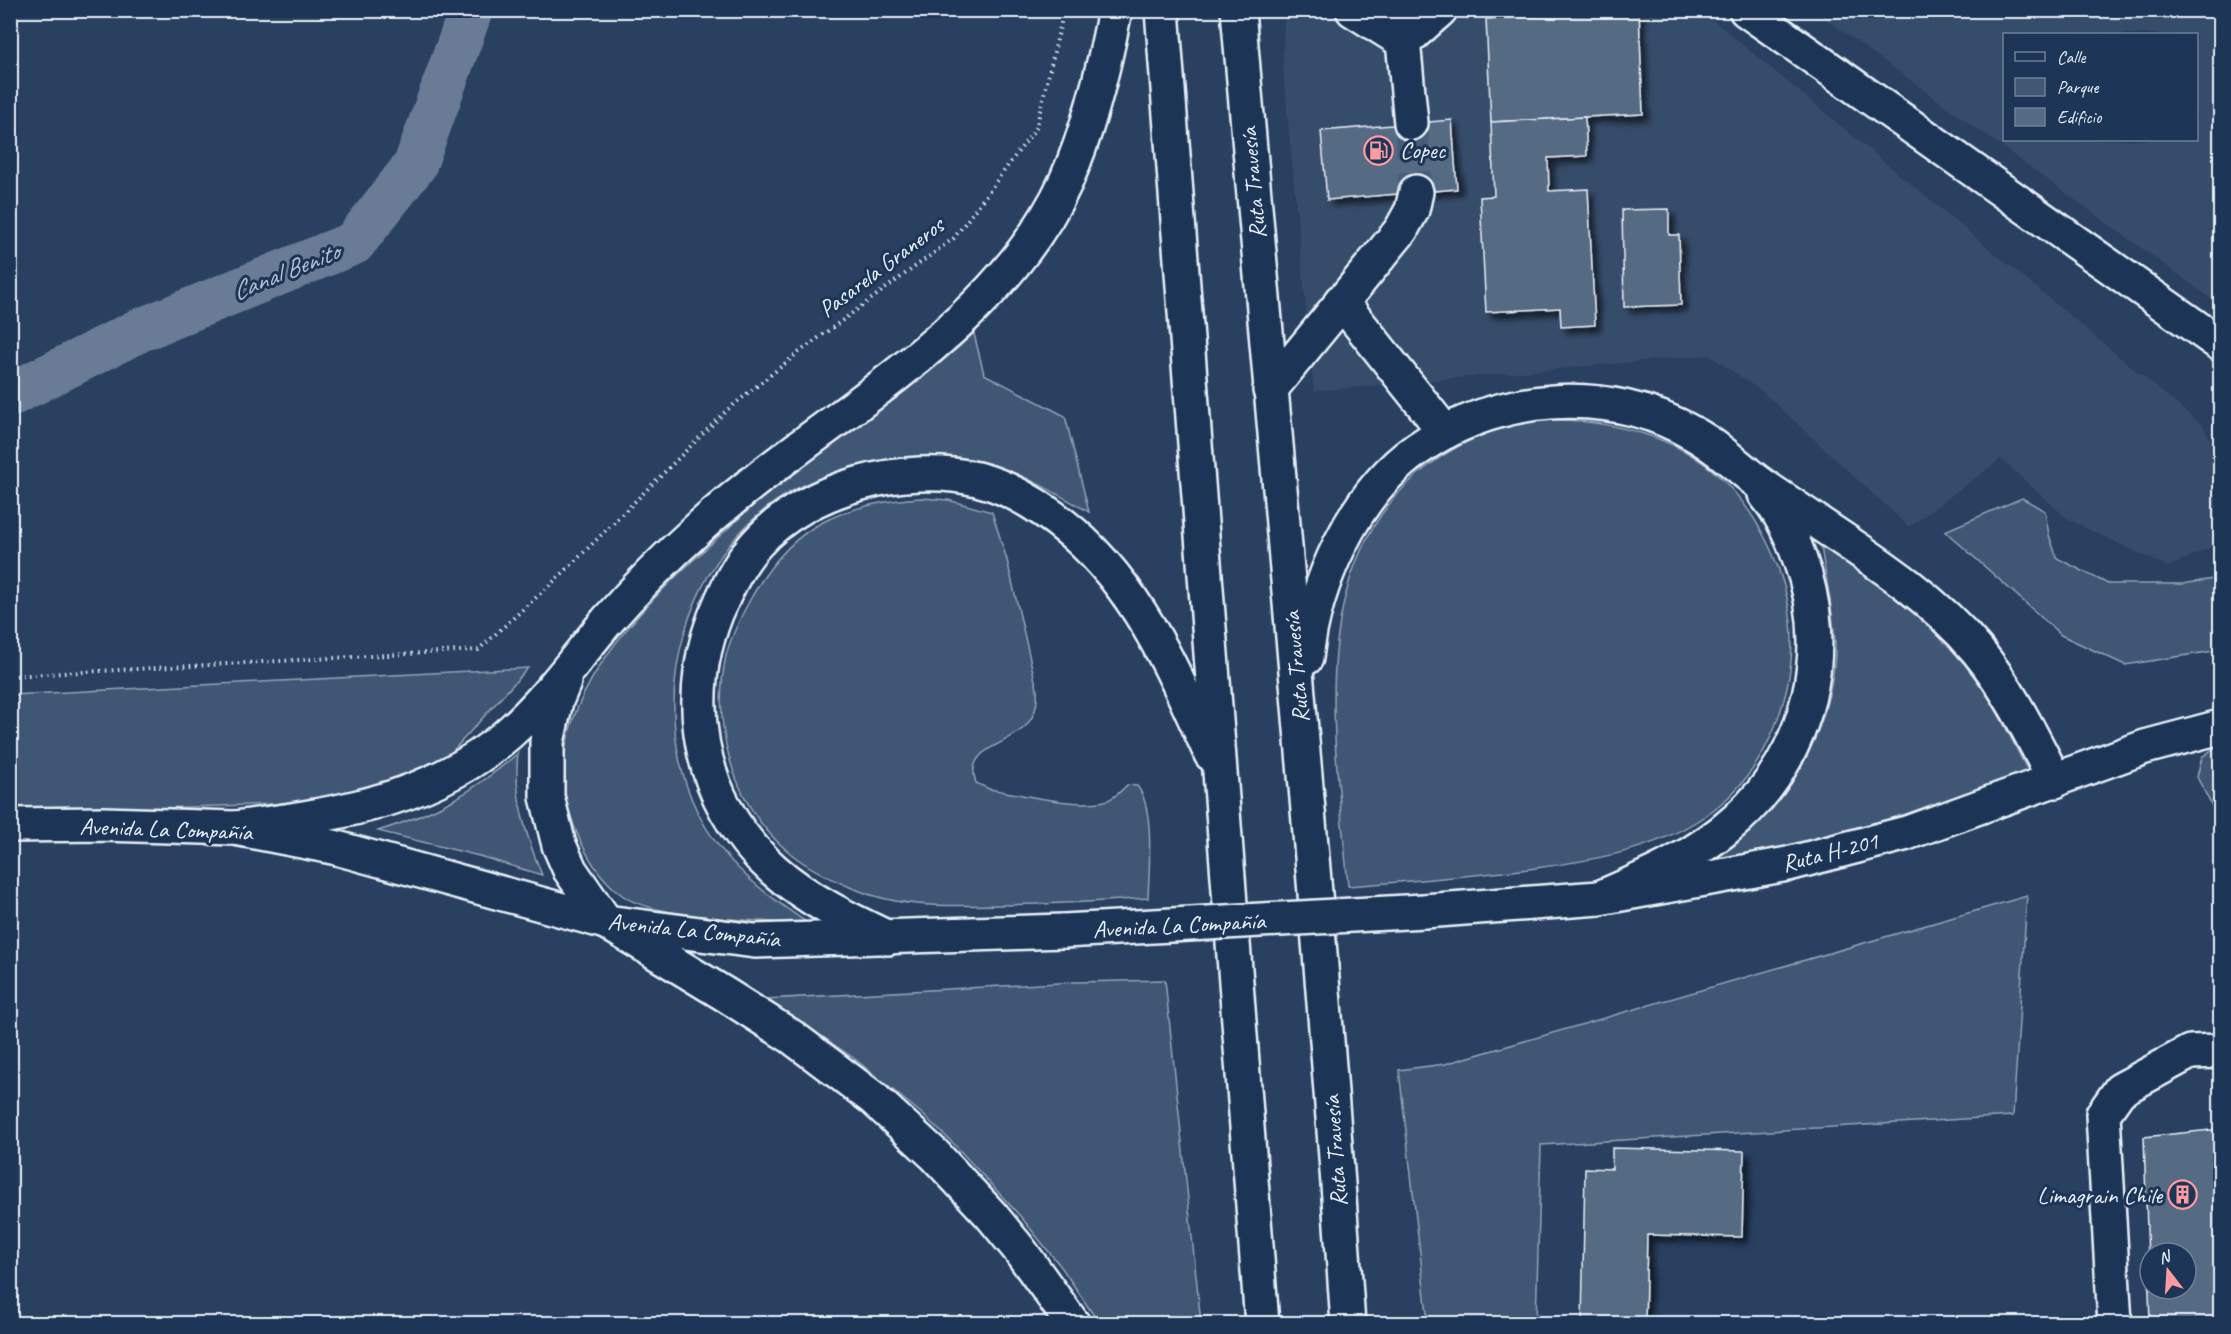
<svg xmlns="http://www.w3.org/2000/svg" width="2231" height="1334" viewBox="0 0 2231 1334" font-family="Caveat,sans-serif">
<style>
.built{fill:#364d6b;fill-rule:evenodd}
.green{fill:#415774;stroke:#94a4b6;stroke-width:1.5}
.lines{fill:none;stroke-linecap:round;stroke-linejoin:round}
.canal{stroke:#6b7c95;stroke-width:44}
.building{fill:#556a83;stroke:#e8f1f8;stroke-width:1.5;fill-rule:evenodd;filter:url(#shadow)}
.minor-tunnel{stroke:#465b78;stroke-width:33;stroke-dasharray:33 16;stroke-linecap:butt}
.minor-casing{stroke:#e8f1f8;stroke-width:38}
.major-casing{stroke:#e8f1f8;stroke-width:38}
.highway-casing{stroke:#e8f1f8;stroke-width:38}
.path{stroke:#e8f1f8;stroke-width:4;stroke-dasharray:1.5 4.5;stroke-linecap:butt}
.minor{stroke:#1d3557;stroke-width:33}
.major{stroke:#1d3557;stroke-width:33}
.highway{stroke:#1d3557;stroke-width:33}
.major-bridge-casing{stroke:#e8f1f8;stroke-width:38;stroke-linecap:butt}
.major-bridge{stroke:#1d3557;stroke-width:33}
.labels{text-anchor:middle;stroke-width:6;stroke-linejoin:round;paint-order:stroke}
.poi-label{font-size:24px;fill:#e8f1f8;stroke:#1d3557;text-anchor:start}
.street-label{font-size:24px;fill:#e8f1f8;stroke:#1d3557}
.water-label{font-size:26px;font-style:italic;fill:#b6c2d0;stroke:#1d3557}
</style>
<defs>
<filter id="shadow"><feDropShadow dx="5.5" dy="5.5" stdDeviation="3" flood-color="#0009"/></filter>
</defs>
<rect width="100%" height="100%" fill="#294061"/>
<filter id="ink" filterUnits="userSpaceOnUse"><feTurbulence type="fractalNoise" baseFrequency=".0167" numOctaves="2"/><feDisplacementMap in="SourceGraphic" scale="12" xChannelSelector="R" yChannelSelector="G"/><feConvolveMatrix kernelMatrix="1 2 1 2 8 2 1 2 1" color-interpolation-filters="sRGB"/></filter>
<g filter="url(#ink)">
<g class="built">
<polygon points="1284,11 1702,11 2203,426 2220,457 2220,543 2168,567 2069,520 2001,459 1909,527 1763,392 1709,355 1314,391 1283,68"/>
<path d="M1815,11H2220V305ZM2004,34H2196V140H2004Z"/>
</g>
<g class="green">
<path d="M973,330L984,374L1065,416L1089,512C1051,490 1012,467 969,459C942,453 914,458 888,462C855,467 825,473 796,489C685,548 643,703 698,813C723,863 765,894 809,924C768,921 652,919 622,895C596,876 581,847 571,817C535,710 639,609 711,544C732,525 753,505 775,487C802,465 832,447 860,425C899,395 936,363 973,330Z"/>
<path d="M1548,419C1605,421 1667,432 1712,470C1755,506 1785,566 1791,622C1797,687 1770,766 1717,807C1664,849 1601,859 1536,868C1474,876 1411,881 1348,886C1337,752 1301,575 1417,475C1455,442 1498,425 1548,419Z"/>
<path d="M921,498L948,500L992,512L1007,560L1037,689C1042,746 977,737 974,769C973,773 975,779 976,783L989,789C1022,794 1073,808 1105,801C1114,799 1121,791 1127,785L1137,786C1155,807 1149,869 1148,898C1098,902 1049,904 999,905C948,906 901,909 852,888C831,879 808,868 790,853C733,807 711,726 726,656C731,636 741,616 751,598C769,566 792,537 825,521C855,506 889,500 921,498Z"/>
<polygon points="2022,498 2045,511 2049,535 2057,558 2108,584 2182,584 2220,578 2220,650 2125,665 2061,635 1945,531"/>
<path d="M1826,545C1879,586 1936,624 1976,679C1997,707 2012,741 2028,771L1995,785L1829,841L1705,865C1766,822 1803,782 1825,710C1831,688 1836,664 1835,642C1833,611 1826,578 1821,547Z"/>
<polygon points="528,668 439,766 335,802 11,813 11,695"/>
<polygon points="2220,744 2220,817 2215,812 2197,777 2202,757"/>
<path d="M518,753C513,796 526,836 542,875L479,856L378,831C436,813 472,793 518,753Z"/>
<polygon points="2027,896 2013,1116 1541,1145 1536,1323 1428,1323 1399,1070 1445,1064"/>
<polygon points="1165,980 1201,1323 1099,1323 1062,1268 1021,1217 953,1143 922,1114 855,1059 767,999 1076,982"/>
</g>
<g class="lines">
<polyline class="canal" points="10,395 138,331 354,243 415,165 471,10"/>
</g>
<g class="building">
<polygon points="1639,11 1643,114 1491,122 1486,19"/>
<polygon points="1585,117 1587,156 1548,158 1549,191 1588,189 1595,325 1561,327 1560,308 1486,312 1480,197 1494,196 1491,122"/>
<polygon points="1452,120 1457,189 1327,200 1321,131"/>
<polygon points="1669,209 1669,235 1679,235 1681,305 1624,307 1622,210"/>
<path d="M2220,1129V1324H2150L2144,1137ZM2150,1253H2186V1289H2150Z"/>
<polygon points="1612,1148 1744,1151 1742,1237 1647,1235 1645,1324 1582,1324 1585,1168 1612,1169"/>
</g>
<g class="lines">
<polyline class="minor-tunnel" points="1411,123 1416,192"/>
<defs>
<g id="minor">
<polyline points="1353,10 1404,42"/>
<polyline points="1400,10 1411,123"/>
<polyline points="1404,42 1440,10"/>
<polyline points="1341,301 1445,432"/>
<polyline points="1270,390 1401,230 1412,210 1416,192"/>
<polyline points="2115,1324 2103,1114 2120,1090 2190,1052 2220,1051"/>
</g>
<g id="major">
<polyline points="10,825 103,824 235,828 333,847 606,922 755,941 1064,931"/>
<polyline points="1424,911 1599,898 1788,864 1907,833 2145,747 2220,727"/>
</g>
<g id="highway">
<polyline points="1162,10 1262,1324"/>
<path d="M1238,10C1275,448 1318,885 1348,1324"/>
<polyline points="1746,10 2220,344"/>
<path d="M1306,658C1314,584 1354,494 1416,450C1496,393 1608,384 1694,434C1714,445 1731,460 1749,475C1762,486 1777,495 1792,505C1856,549 1927,590 1977,650C2009,689 2032,736 2055,781"/>
<polyline points="564,682 556,701 547,742 547,797 559,845 570,870 606,922 726,995 792,1037 873,1098 935,1155 991,1215 1019,1249 1073,1324"/>
<path d="M235,828C326,816 422,803 497,743C540,709 572,663 607,621C636,588 668,556 701,526C821,417 995,335 1066,181C1090,127 1104,68 1115,10"/>
<path d="M1599,898C1648,877 1697,856 1737,819C1810,753 1834,649 1799,557C1791,534 1780,512 1765,494"/>
<path d="M888,938C848,919 808,900 774,870C696,800 679,693 722,600C731,580 742,559 757,543C807,487 905,462 977,479C1013,488 1046,510 1073,533C1141,592 1175,675 1211,754"/>
</g>
</defs>
<use href="#minor" class="minor-casing"/>
<use href="#major" class="major-casing"/>
<use href="#highway" class="highway-casing"/>
<polyline class="path" points="10,676 478,650 562,574 727,410 798,353 954,238 1036,128 1064,10"/>
<use href="#minor" class="minor"/>
<use href="#major" class="major"/>
<use href="#highway" class="highway"/>
<defs>
<polyline id="major-bridge" points="1064,931 1424,911"/>
</defs>
<use href="#major-bridge" class="major-bridge-casing"/>
<use href="#major-bridge" class="major-bridge"/>
</g>
</g>
<defs>
<symbol id="fuel-ring" viewBox="-11 -11 22 22"><circle r="9.5" fill="#1d3557" stroke="#ff9aa2" stroke-width="1.5"/><path d="M-5.5-6h7V0h2V4h1.3V-2.5L3-4.5l.8-.8L6-3V5H2.5V1h-1V6h-7ZM-4.2-4.7v3.2H.2V-4.7Z" fill="#ff9aa2"/></symbol>
<symbol id="building-ring" viewBox="-11 -11 22 22"><circle r="9.5" fill="#1d3557" stroke="#ff9aa2" stroke-width="1.5"/><path d="M-4-6H4V6H1V3H-1V6H-4ZM-2.5-4.3h1.7v1.8h-1.7ZM.8-4.3h1.7v1.8H.8ZM-2.5-1h1.7V.8h-1.7ZM.8-1h1.7V.8H.8Z" fill="#ff9aa2"/></symbol>
</defs>
<g fill-rule="evenodd">
<use href="#fuel-ring" x="1362" y="134" width="33" height="33"/>
<use href="#building-ring" x="2166" y="1178" width="33" height="33"/>
</g>
<g class="labels">
<g class="poi-label">
<text x="1400" y="158">Copec</text>
<text x="2162" y="1203" text-anchor="end">Limagrain Chile</text>
</g>
<g class="street-label">
<text transform="translate(1253 183) rotate(-95)" y="8">Ruta Travesía</text>
<text transform="translate(881 267) rotate(-37)" y="8">Pasarela Graneros</text>
<text transform="translate(1296 667) rotate(-95)" y="8">Ruta Travesía</text>
<text transform="translate(166 829) rotate(2)" y="8">Avenida La Compañía</text>
<text transform="translate(1830 852) rotate(-14)" y="8">Ruta H-201</text>
<text transform="translate(1179 925) rotate(-3)" y="8">Avenida La Compañía</text>
<text transform="translate(694 930) rotate(6)" y="8">Avenida La Compañía</text>
<text transform="translate(1335 1151) rotate(-94)" y="8">Ruta Travesía</text>
</g>
<g class="water-label">
<text transform="translate(285 271) rotate(-22)" y="9">Canal Benito</text>
</g>
</g>
<rect width="2231" height="1334" fill="none" stroke="#1d3557" stroke-width="36"/>
<rect x="18" y="18" width="2195" height="1298" fill="none" stroke="#e8f1f8" stroke-width="2" filter="url(#ink)"/>
<rect x="2003" y="33" width="195" height="108" fill="#1d3557" stroke="#6e8097" stroke-width="1.5"/>
<rect x="2015" y="52" width="30" height="9" fill="#1d3557" stroke="#6e8097" stroke-width="1.5"/>
<text x="2057" y="63" font-size="18" fill="#e8f1f8">Calle</text>
<rect x="2015" y="78" width="30" height="18" fill="#415774" stroke="#6e8097" stroke-width="1.5"/>
<text x="2057" y="93" font-size="18" fill="#e8f1f8">Parque</text>
<rect x="2015" y="108" width="30" height="18" fill="#556a83" stroke="#6e8097" stroke-width="1.5"/>
<text x="2057" y="123" font-size="18" fill="#e8f1f8">Edificio</text>
<g transform="translate(2168 1271) rotate(343)"><circle r="28" fill="#1d3557" stroke="#6e8097" stroke-width="1.5"/>
<path d="M0-4.5L10 22L0 15L-10 22Z" fill="#ff9aa2"/>
<text y="-9" font-size="16" font-weight="bold" text-anchor="middle" fill="#e8f1f8">N</text>
</g>
</svg>
